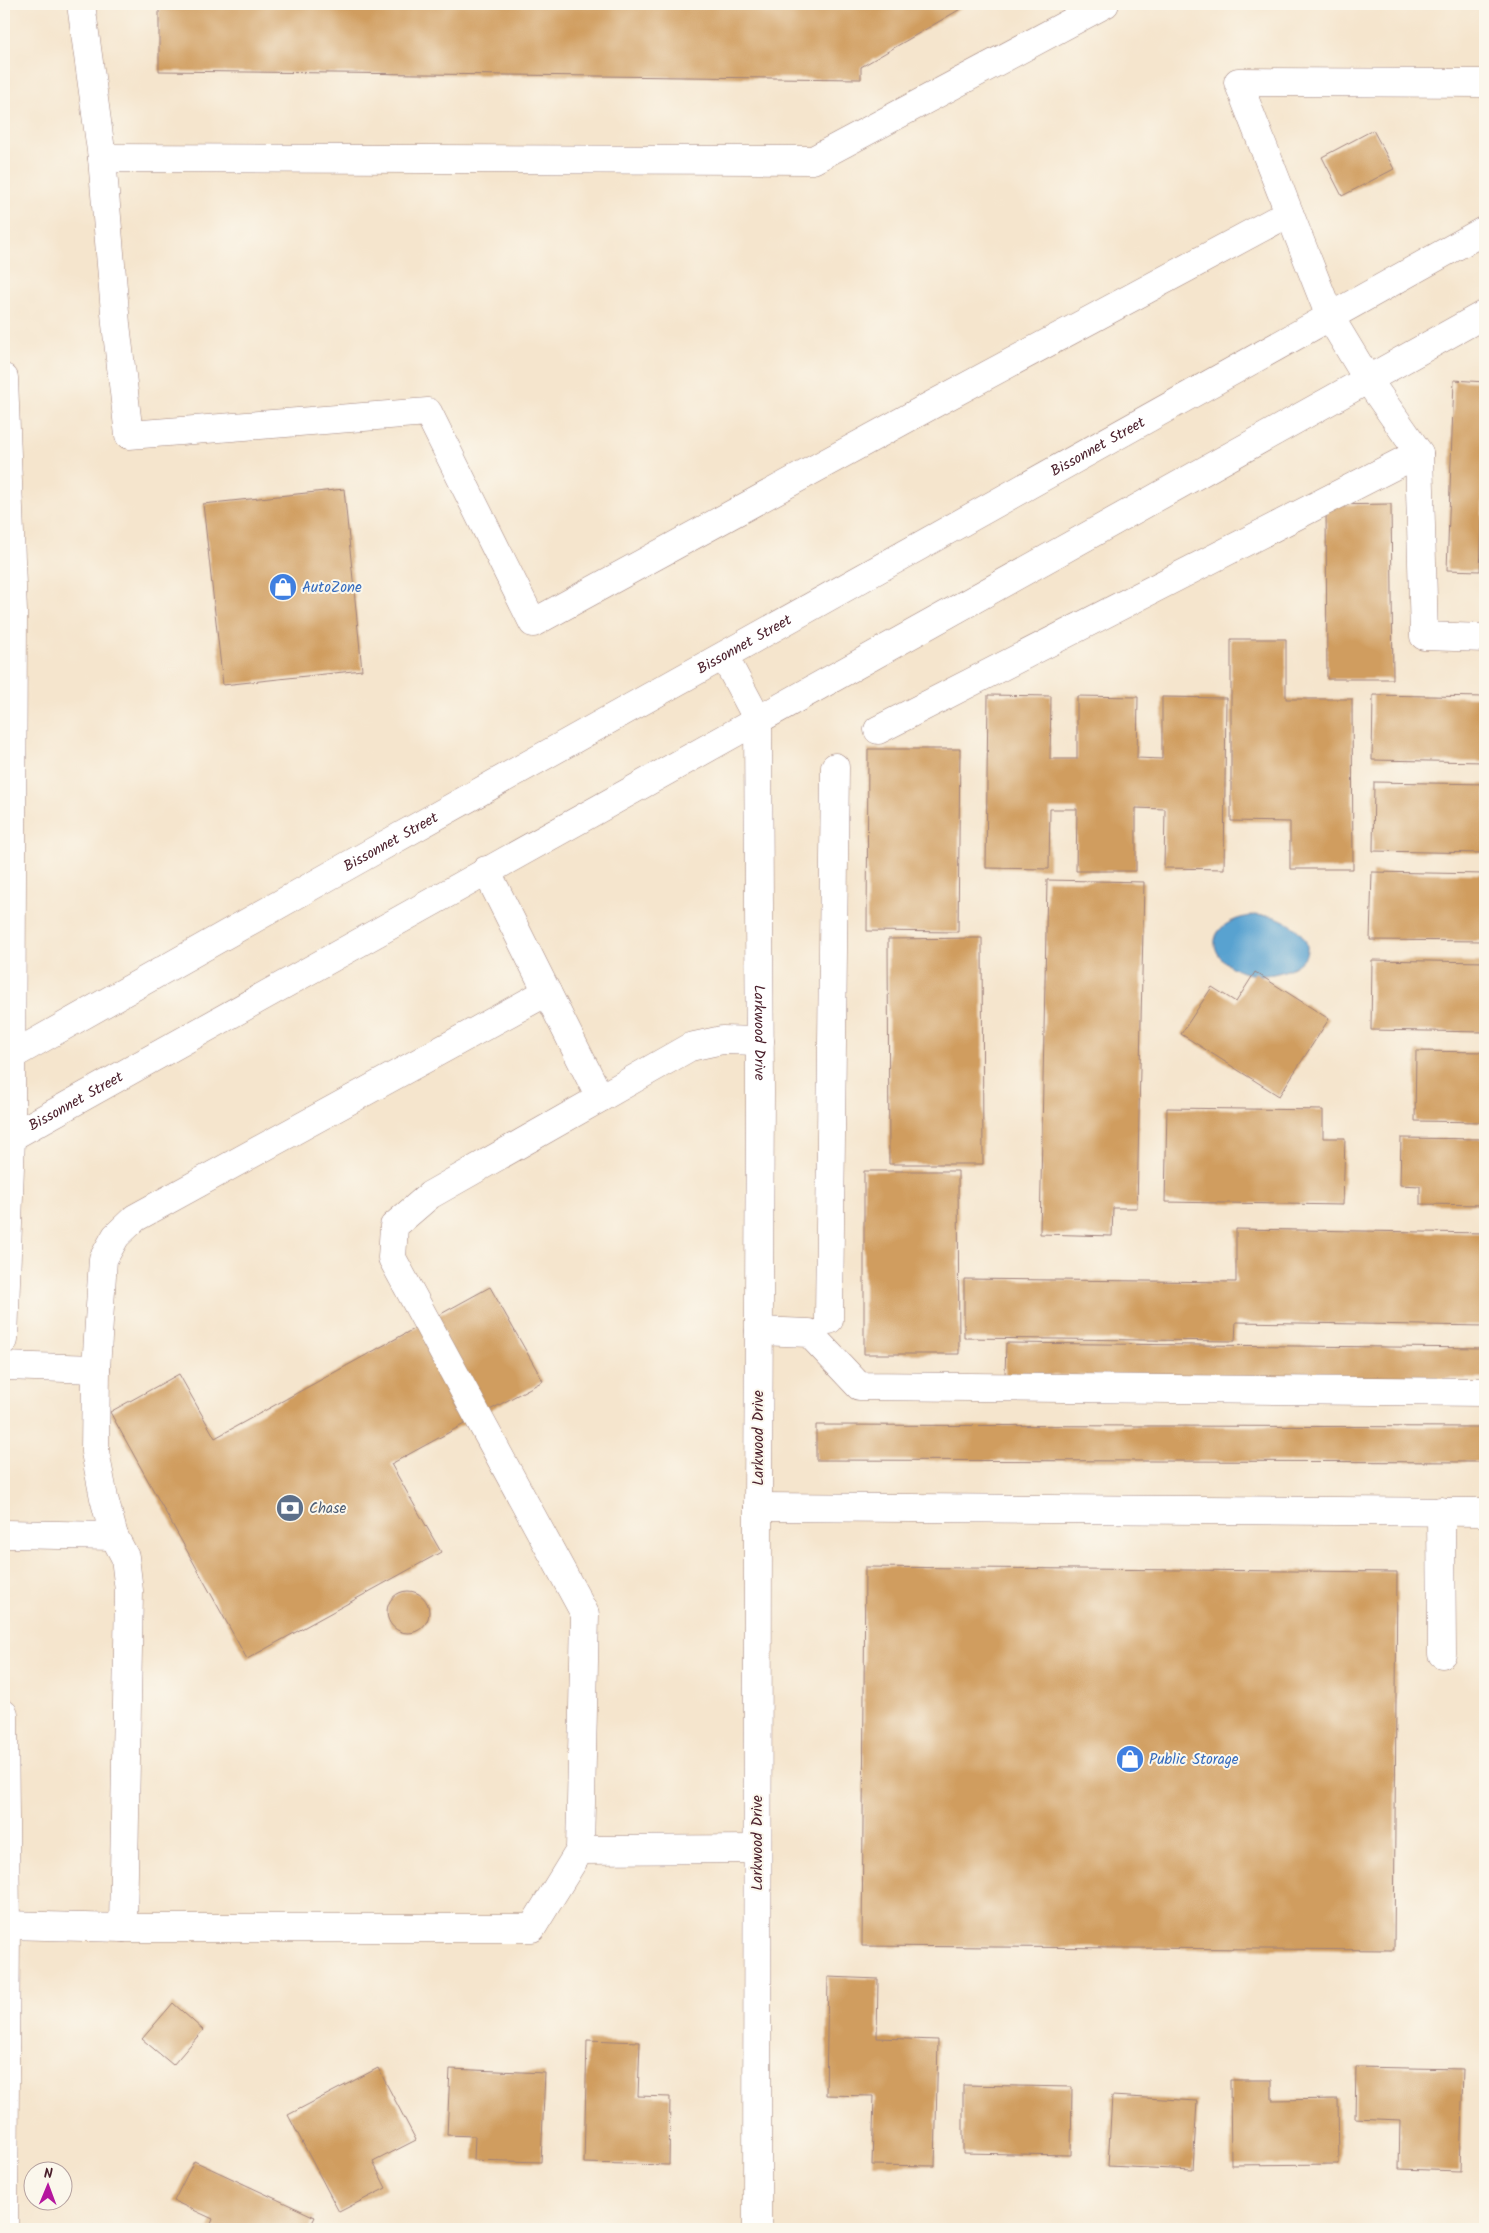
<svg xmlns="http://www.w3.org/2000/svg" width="1489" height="2233" viewBox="0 0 1489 2233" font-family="Kalam,sans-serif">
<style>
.water{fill:#58a2d0;stroke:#51607e}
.building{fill:#d09d5e}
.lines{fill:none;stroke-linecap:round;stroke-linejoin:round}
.minor-casing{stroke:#a0827c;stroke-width:29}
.major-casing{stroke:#a0827c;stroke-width:29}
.minor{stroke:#fff;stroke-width:28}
.major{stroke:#fff;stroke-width:28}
.labels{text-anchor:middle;stroke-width:4;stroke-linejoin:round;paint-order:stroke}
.street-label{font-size:15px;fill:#4a1f2b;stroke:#fbf7ec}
.shop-label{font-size:15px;fill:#366cbe;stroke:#fbf7ec;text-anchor:start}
.service-label{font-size:15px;fill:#4e5e75;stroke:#fbf7ec;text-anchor:start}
</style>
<rect width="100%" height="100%" fill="#fbf7ec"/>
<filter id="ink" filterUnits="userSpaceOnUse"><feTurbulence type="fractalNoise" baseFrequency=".02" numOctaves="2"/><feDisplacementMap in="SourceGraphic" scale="10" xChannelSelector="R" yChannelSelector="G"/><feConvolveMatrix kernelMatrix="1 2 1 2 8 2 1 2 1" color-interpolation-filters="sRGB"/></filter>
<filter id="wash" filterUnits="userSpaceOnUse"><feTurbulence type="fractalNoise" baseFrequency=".0096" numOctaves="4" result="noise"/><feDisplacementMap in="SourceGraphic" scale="20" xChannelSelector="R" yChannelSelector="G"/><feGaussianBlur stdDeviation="1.12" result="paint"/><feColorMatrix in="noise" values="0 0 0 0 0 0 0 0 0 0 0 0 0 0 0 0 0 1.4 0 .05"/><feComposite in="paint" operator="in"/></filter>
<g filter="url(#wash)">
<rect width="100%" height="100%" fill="#f5e5cd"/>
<path class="water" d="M1255,915C1262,916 1271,915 1278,918C1305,929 1323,955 1287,970C1228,994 1176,926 1255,915Z"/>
<g id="blocks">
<g class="building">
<polygon points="159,4 969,4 861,67 861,79 159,71"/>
<polygon points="1373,130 1394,169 1342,196 1322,157"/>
<polygon points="1454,380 1485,382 1485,445 1480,571 1447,570"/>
<polygon points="344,489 362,670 223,685 203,504"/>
<polygon points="1391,504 1393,679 1327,679 1326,505"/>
<polygon points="1231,639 1286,639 1286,699 1352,699 1353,869 1290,869 1290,822 1231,821"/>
<polygon points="988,695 1051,696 1050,759 1077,759 1077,696 1138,697 1137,758 1162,759 1162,697 1226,698 1224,869 1164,868 1165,809 1136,808 1136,871 1076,871 1077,809 1050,809 1049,869 986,868"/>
<polygon points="1373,695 1485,697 1485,762 1372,760"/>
<polygon points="868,749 960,749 958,932 867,931"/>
<polygon points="1374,782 1485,784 1485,853 1373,851"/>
<polygon points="1372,872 1485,874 1485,941 1370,940"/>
<polygon points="1047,880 1144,882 1137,1208 1113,1208 1112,1236 1040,1234"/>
<polygon points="982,938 983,1164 889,1164 888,939"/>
<polygon points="1372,960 1485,962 1485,1032 1371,1030"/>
<polygon points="1255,972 1329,1019 1279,1096 1181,1034 1212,987 1236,1002"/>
<polygon points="1416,1051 1485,1052 1485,1122 1415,1121"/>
<polygon points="1167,1108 1323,1110 1323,1138 1345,1138 1343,1205 1165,1202"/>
<polygon points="1401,1138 1485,1139 1485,1205 1420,1204 1420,1186 1400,1185"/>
<polygon points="864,1171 958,1171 959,1354 864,1354"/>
<polygon points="1236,1229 1485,1233 1485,1326 1236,1322 1235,1341 964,1338 964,1279 1236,1282"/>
<polygon points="490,1287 543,1381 391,1464 441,1552 247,1659 110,1412 179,1374 215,1438"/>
<polygon points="1006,1343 1485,1348 1485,1379 1005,1375"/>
<polygon points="816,1425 1485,1427 1485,1462 816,1460"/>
<polygon points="865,1567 1397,1572 1394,1950 862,1946"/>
<circle cx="408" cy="1612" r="21"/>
<polygon points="828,1977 878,1979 877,2038 938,2040 935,2166 872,2165 874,2096 826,2095"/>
<polygon points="173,2003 203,2030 173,2065 142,2039"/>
<polygon points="587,2040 640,2042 638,2096 670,2097 669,2165 584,2163"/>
<polygon points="1356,2067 1463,2069 1460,2171 1399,2169 1400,2120 1355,2118"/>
<polygon points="378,2068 416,2140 373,2162 386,2188 339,2212 288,2115"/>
<polygon points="450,2069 545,2073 541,2162 474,2160 475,2136 447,2135"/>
<polygon points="1230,2080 1272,2080 1272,2100 1338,2099 1339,2164 1231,2165"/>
<polygon points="963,2085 1072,2087 1071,2155 963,2153"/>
<polygon points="1112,2096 1197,2101 1193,2170 1108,2166"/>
<polygon points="194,2161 315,2217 309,2229 209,2229 213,2219 174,2201"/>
</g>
</g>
</g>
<g filter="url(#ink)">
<use href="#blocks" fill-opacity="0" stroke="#a0827c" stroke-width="1"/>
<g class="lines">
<defs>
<g id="minor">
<polyline points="81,4 102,158"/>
<polyline points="1105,4 813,160 102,158 116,324 129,435 428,412 533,623 928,407 1289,213"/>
<polyline points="1330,317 1238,82 1485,83"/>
<polyline points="1368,380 1419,453 1424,636 1485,638"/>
<path id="s1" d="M724,656L758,720L760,1091L758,1507L757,2229"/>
<polyline points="878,730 1419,453"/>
<polyline points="486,870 600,1098"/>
<polyline points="829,1320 835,767"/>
<polyline points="759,1331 809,1333 859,1386 1485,1392"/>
<polyline points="4,1366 96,1369"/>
<polyline points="758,1507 1485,1512"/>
<polyline points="1441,1511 1442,1654"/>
<polyline points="4,1534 114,1536"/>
<polyline points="580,1850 757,1849"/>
<polyline points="6,1925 123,1928 532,1928 580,1850 585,1614 392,1258 394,1226 430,1195 690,1047 722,1040 760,1041"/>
<polyline points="123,1928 129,1591 125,1557 114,1536 104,1498 95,1452 96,1369 103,1259 116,1236 135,1218 547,992"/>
</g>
<g id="major">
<polyline points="1330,317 1368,380"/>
<polyline points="4,378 13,612 11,1137 4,1340"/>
<path id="s2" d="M4,1060L356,861L1485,230"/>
<path id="s3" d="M4,1141L1485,314"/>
<polyline points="4,1714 6,1925 4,2229"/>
</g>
</defs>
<use href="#minor" class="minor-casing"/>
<use href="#major" class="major-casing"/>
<use href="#minor" class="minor"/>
<use href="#major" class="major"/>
</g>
</g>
<defs>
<symbol id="shop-disc" viewBox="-11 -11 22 22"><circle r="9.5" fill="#3f7fe0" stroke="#fbf7ec"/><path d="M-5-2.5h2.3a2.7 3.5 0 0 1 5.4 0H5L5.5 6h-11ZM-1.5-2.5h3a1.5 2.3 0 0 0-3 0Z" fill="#fff"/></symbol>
<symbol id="bank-disc" viewBox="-11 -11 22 22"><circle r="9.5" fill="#5c6f8a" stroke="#fbf7ec"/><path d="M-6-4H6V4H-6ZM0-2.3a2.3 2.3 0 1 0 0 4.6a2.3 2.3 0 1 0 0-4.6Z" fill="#fff"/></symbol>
</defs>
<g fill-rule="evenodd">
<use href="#shop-disc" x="267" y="571" width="32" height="32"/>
<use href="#bank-disc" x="274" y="1492" width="32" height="32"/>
<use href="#shop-disc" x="1114" y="1743" width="32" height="32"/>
</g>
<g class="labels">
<g class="street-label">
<text dy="5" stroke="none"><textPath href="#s2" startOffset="1254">Bissonnet Street</textPath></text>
<text dy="5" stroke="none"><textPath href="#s2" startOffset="849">Bissonnet Street</textPath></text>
<text dy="5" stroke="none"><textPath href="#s2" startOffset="444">Bissonnet Street</textPath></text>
<text dy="5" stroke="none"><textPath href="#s1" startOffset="385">Larkwood Drive</textPath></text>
<text dy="5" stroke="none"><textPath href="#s3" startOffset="82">Bissonnet Street</textPath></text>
<text transform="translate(758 1438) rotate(-90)" y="5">Larkwood Drive</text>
<text transform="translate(757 1843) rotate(-90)" y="5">Larkwood Drive</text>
</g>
<g class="shop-label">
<text x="302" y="592">AutoZone</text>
<text x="1149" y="1764">Public Storage</text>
</g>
<g class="service-label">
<text x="309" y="1513">Chase</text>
</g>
</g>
<rect width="1489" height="2233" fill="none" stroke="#fbf7ec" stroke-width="20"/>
<g transform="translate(48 2186) rotate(1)"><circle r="24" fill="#fbf7ec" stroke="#b4a19f"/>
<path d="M0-4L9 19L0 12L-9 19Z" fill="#b5179e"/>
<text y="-8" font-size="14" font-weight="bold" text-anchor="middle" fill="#4a1f2b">N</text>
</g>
</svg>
